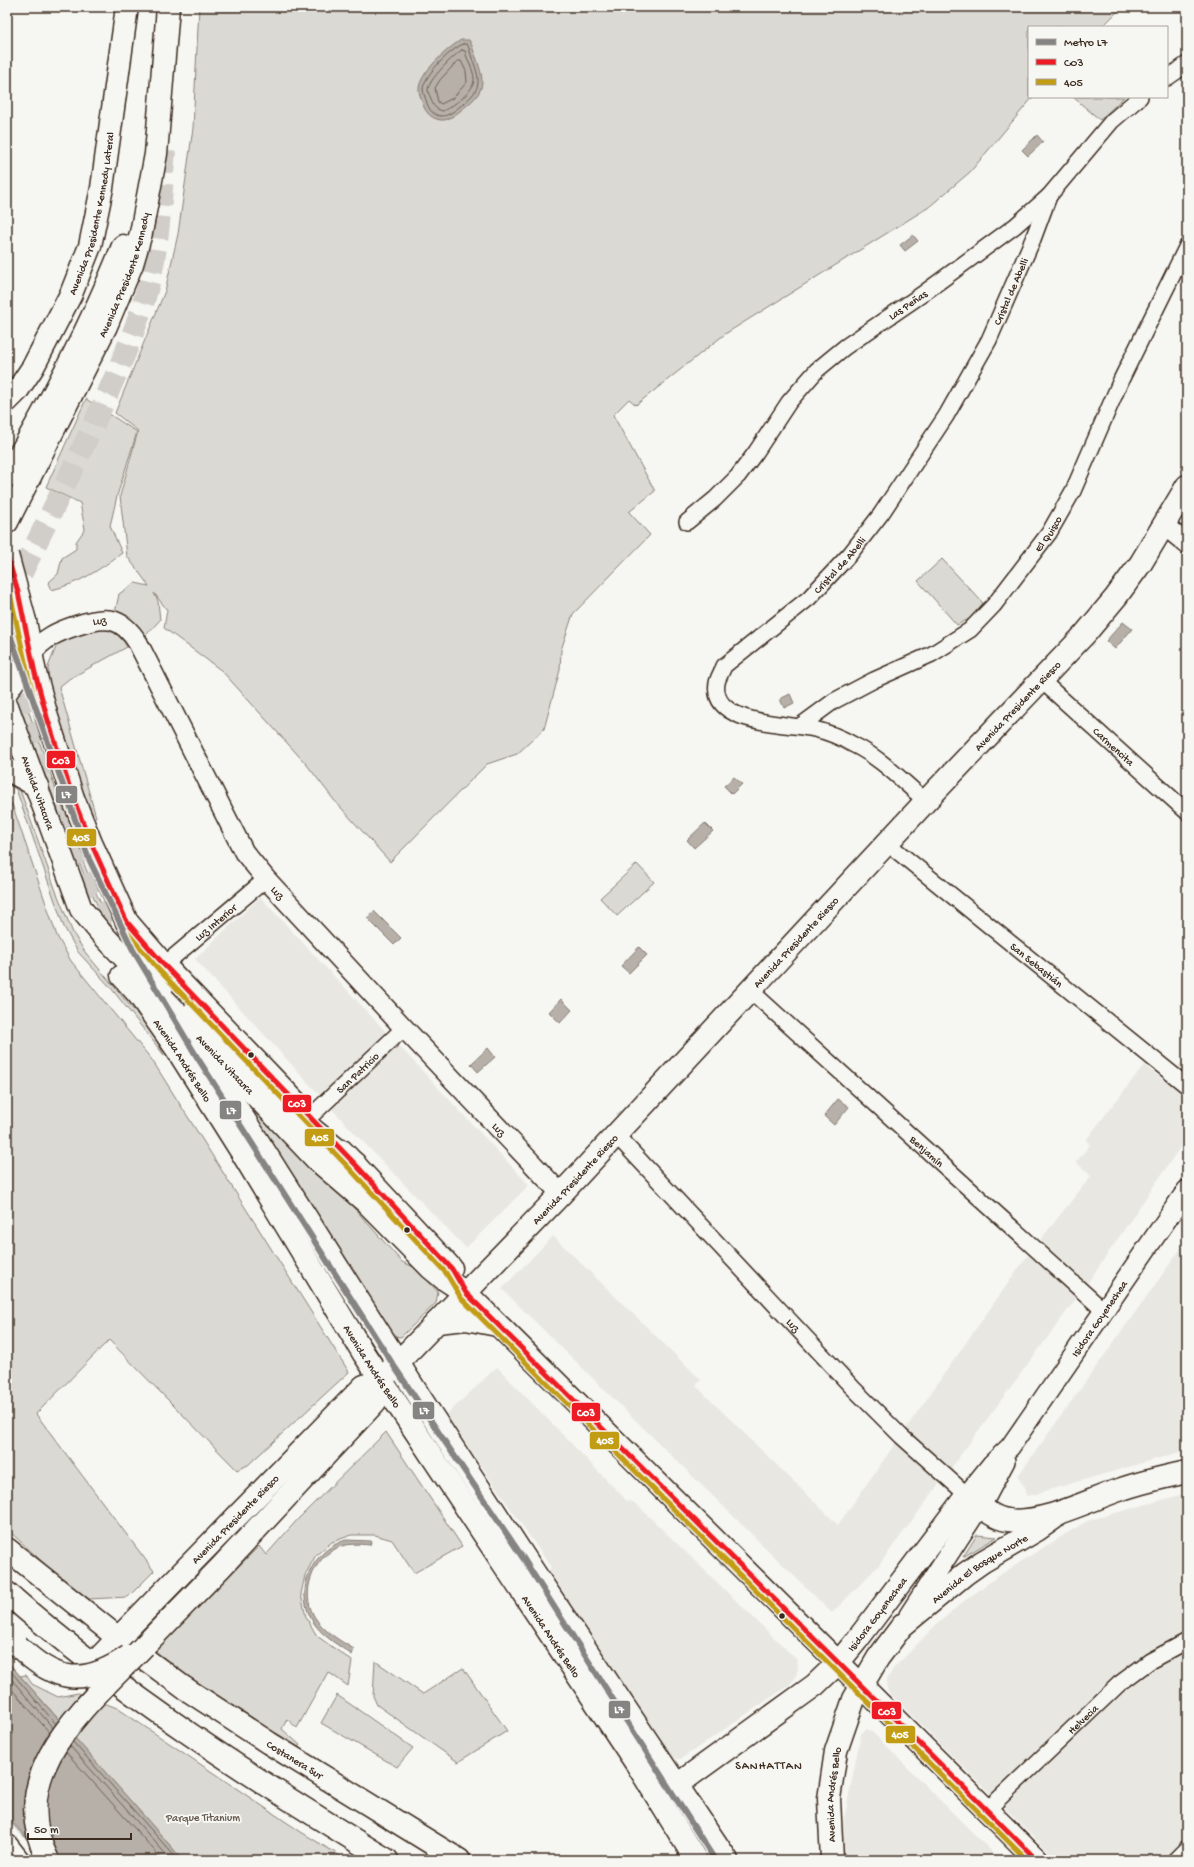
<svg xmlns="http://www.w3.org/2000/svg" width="1194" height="1867" viewBox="0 0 1194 1867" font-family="'Gochi Hand',sans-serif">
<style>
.built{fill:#e8e7e2}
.green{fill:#dad9d3;stroke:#8a8278}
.water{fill:#b6b0a9;stroke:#857a71}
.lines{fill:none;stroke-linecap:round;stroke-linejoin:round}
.shore{stroke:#6c6056;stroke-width:1}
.motorway-tunnel{stroke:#d1cdc8;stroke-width:22;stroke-dasharray:22 11;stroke-linecap:butt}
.minor-casing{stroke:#3b2a1e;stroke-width:18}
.tertiary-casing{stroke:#3b2a1e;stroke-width:22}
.secondary-casing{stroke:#3b2a1e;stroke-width:25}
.primary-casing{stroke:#3b2a1e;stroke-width:25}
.motorway-casing{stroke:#3b2a1e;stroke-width:25}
.minor{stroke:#f6f6f2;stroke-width:15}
.tertiary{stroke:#f6f6f2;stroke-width:19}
.secondary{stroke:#f6f6f2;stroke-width:22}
.primary{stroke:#f6f6f2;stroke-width:22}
.motorway{stroke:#f6f6f2;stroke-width:22}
.secondary-bridge-casing{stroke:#3b2a1e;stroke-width:25;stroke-linecap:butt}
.primary-bridge-casing{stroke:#3b2a1e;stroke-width:25;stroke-linecap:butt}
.motorway-bridge-casing{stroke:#3b2a1e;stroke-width:25;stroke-linecap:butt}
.secondary-bridge{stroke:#f6f6f2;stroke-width:22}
.primary-bridge{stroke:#f6f6f2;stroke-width:22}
.motorway-bridge{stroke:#f6f6f2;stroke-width:22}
.bus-1-casing{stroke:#f6f6f2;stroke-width:8}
.bus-2-casing{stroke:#f6f6f2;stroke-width:8}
.bus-1{stroke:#ed1c24;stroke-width:5}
.bus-2{stroke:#c29c12;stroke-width:5}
.metro-1-casing{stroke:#f6f6f2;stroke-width:9}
.metro-1{stroke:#868383;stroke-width:6}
.bus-dot{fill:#3b2a1e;stroke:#f6f6f2;stroke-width:1.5}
.labels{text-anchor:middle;stroke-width:4;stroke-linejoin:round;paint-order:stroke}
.street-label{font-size:11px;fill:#3b2a1e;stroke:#f6f6f2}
.park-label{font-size:11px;fill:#63564b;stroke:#f6f6f2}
.neighbourhood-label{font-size:12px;letter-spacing:1px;fill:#3b2a1e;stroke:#f6f6f2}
.line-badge{stroke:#f6f6f2;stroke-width:1.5}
.badge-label{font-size:11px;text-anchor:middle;font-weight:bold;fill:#fff}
</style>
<rect width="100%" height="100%" fill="#f6f6f2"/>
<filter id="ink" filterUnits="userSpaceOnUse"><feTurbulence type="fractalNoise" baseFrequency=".025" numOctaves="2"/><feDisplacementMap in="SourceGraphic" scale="8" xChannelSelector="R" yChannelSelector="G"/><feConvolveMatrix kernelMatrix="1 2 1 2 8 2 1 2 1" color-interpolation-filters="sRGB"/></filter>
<g filter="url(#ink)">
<g class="built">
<polygon points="260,897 529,1185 466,1248 345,1123 195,959"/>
<polygon points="1187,1055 1187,1137 1087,1284 879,1565 832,1613 502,1289 553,1236 701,1380 696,1386 838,1525 1023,1262 1091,1176 1076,1162 1090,1145 1086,1140 1144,1065 1166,1082"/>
<polygon points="1187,1240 1187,1450 1028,1496 1018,1476"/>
<polygon points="497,1367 627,1501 633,1502 637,1505 796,1659 798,1665 797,1672 795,1678 789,1685 681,1759 671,1758 547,1573 551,1567 446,1415"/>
<polygon points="1187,1493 1187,1860 1057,1860 888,1692 886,1683 888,1678 893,1669 936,1625 963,1602 997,1577 1030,1556 1087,1521"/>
<polygon points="866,1729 871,1731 1000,1860 843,1860 842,1830 861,1734"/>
</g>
<g class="green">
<polygon points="199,7 1122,7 1102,27 1029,27 1029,97 1033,97 970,172 929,207 725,334 636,405 629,399 613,415 655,491 629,512 650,535 573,614 561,650 560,670 544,729 517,754 487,764 390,862 334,800 307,765 222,671 164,628 167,610 154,593 158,601 160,620 146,635 115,613 119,594 135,583 149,586 127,556 120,496 138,431 115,413 165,291 178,234 193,128"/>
<polygon points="1073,97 1124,97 1100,120"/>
<path d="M86,399L137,432L117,496L110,526L122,553C99,570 79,584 51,590L48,583L58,574L62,558L76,549V542L85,529L80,503L46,487Z"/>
<polygon points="942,559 983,603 971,618 957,625 918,581"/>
<path d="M100,628C115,632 119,634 127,647L69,679L59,687L96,817L93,818L81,794L50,695L48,667L58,642L70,633Z"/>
<path d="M22,693C52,775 78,862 118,939L98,907L68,837L25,721L19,701Z"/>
<polygon points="7,775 15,781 20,790 56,891 73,933 85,952 153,1033 164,1055 111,988 78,952 64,927 16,789 7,784"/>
<polygon points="7,804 12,804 57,936 71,961 152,1060 349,1372 248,1465 237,1470 109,1340 36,1414 154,1571 128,1597 89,1599 51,1570 7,1529"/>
<polygon points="637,864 654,882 617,916 600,898"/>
<polygon points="223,1070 290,1136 402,1262 416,1268 438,1292 436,1303 401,1337 393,1336"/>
<polygon points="386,1432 462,1546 414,1573 392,1540 375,1535 352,1535 332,1542 316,1555 305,1575 301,1594 306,1617 317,1636 352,1661 348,1686 328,1672 297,1728 287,1719 282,1729 300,1745 297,1749 204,1688 155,1651 259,1546 266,1555 298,1519"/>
<polygon points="977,1535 997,1537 963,1557"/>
<polygon points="375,1661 423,1694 463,1668 507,1731 458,1762 377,1705 373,1696"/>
<polygon points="7,1662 61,1722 20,1676 26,1675 32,1684 58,1697 78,1693 117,1708 301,1832 347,1860 183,1860 163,1838 47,1860 7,1819"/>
<polygon points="337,1695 413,1748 397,1767 321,1723"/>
</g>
<g class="water">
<path d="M461,40H469C473,46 473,51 476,57C486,85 485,92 460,111C455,115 447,121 441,120C432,119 426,113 423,105C422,100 419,95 419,90C418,74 449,47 461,40Z"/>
<polygon points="1037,135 1043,142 1028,156 1022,150"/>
<polygon points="913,235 918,241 905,251 900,245"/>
<polygon points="1123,622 1132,629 1115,649 1106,641"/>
<polygon points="790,694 794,703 784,708 780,699"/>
<polygon points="734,777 742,784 732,794 724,786"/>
<polygon points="705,823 713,831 694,848 687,840"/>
<polygon points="374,911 401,938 394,945 367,918"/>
<polygon points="639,947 647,955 629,973 621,966"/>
<polygon points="561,999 572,1010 560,1023 549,1012"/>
<polygon points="488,1048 495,1057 478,1072 471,1064"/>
<polygon points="838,1099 849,1107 834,1125 824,1116"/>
<path d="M346,1540L371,1541L370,1545C359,1544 347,1543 337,1548C313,1559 300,1592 314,1616C323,1631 339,1640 354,1649L352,1655C340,1646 325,1638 316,1626C292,1595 309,1551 346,1540Z"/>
<polygon points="7,1661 183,1860 48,1860 12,1822 7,1817"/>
</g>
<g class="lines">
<g class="shore">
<path d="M463,44H467C470,49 470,53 472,58C482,84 481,90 458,108C454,111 448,116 442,116C434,116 429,110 427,103C426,99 423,93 423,89C424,75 451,49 463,44Z"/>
<path d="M462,50L465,51C467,60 473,68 474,78C475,92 454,105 443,111C435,109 433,106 431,99C430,96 428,93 428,90C428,80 454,55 462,50Z"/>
<polygon points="458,61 461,61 466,71 467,82 453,98 441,104 438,102 435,88 440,80"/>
<polyline points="7,1667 56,1724"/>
<polyline points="7,1674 53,1728"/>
<polyline points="7,1684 50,1733"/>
<polyline points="73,1742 178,1860"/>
<polyline points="70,1746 171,1860"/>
<polyline points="66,1752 163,1860"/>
</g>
<g class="motorway-tunnel">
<path d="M7,603C36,544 65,485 93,426C115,377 137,331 150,279C160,238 161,192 165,150"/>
<path d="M21,657C23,700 30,740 44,780"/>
<polyline points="57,814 86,879 131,941"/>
<polyline points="156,970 193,1013"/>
</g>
<defs>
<g id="minor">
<polyline points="1167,78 1187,64"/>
<path id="s1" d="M687,522L715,499L738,476L756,452L789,402L817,370L845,347L921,295L1015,226L1049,196L1112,121L1140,97"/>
<path id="s2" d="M1042,681L1187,812"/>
<path id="s3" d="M800,726L834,701L874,680L932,654L970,630L994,605L1049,533L1073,491L1121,380L1187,246"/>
<path id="s4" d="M926,801C903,782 881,758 854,745C842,738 828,732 814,729C789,723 710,726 717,683C718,677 722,672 724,666L809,598L850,554L881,514L946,416L989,340L1033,239L1049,196"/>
<path id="s5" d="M887,843L1187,1086"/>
<path id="s6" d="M164,965L266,879"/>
<path id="s7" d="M751,991L1103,1310"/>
<path id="s8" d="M310,1117L404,1028"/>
<path id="s9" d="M616,1135L852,1387L901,1436L967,1495"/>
<path id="s10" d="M987,1810L1119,1684L1150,1661L1187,1641"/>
<polyline points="1175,1860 1187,1848"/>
</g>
<g id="tertiary">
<polyline points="1165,526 1187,544"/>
<path id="s11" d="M32,653C44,638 57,632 75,626C104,616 121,615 138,643L244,852L266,879L404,1028L561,1194"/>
<path id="s12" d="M967,1495L992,1464L1010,1447L1187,1190"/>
<polyline points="909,1615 987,1495 1005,1461"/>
</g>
<g id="secondary">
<path id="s13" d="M7,1549L137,1653L183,1687L269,1743L459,1860"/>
<path d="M7,1593C125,1697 253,1778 387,1860"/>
<path id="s14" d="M144,1646L221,1567L375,1402L381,1380L561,1194L926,801L1085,634L1116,597L1141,563L1187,486"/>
<path id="s15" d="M93,1664L364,1386L381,1380"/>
<path id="s16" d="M659,1798L815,1685L838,1663L857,1640L967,1495C979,1505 992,1518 1008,1520C1041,1525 1087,1501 1119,1490C1141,1482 1164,1477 1187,1472"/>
<path id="s17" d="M832,1860L829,1799L836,1751L854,1699L878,1658L902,1626L965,1574L982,1562L1037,1530L1054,1518"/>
</g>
<g id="primary">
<path id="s18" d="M7,401L17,391L33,367L71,294L90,246L102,188L127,7"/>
<polyline points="25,621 35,673 47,717 73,798 91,843 127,922 164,965 304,1111"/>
<polyline points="7,691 32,653"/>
<path id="s19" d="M7,706L81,909L101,933L316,1159L367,1203L431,1268L443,1278L466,1293L1037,1860"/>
<polyline points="7,769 37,786"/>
<polyline points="127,922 162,986"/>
<path id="s20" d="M122,976L139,995L176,1048L241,1151L364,1354L638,1766L696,1860"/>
<polyline points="204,1056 419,1396 534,1572 727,1860"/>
<polyline points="342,1151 451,1268"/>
<polyline points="437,1322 466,1319 497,1325"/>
</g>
<g id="motorway">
<path d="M7,476C51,402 91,326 123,246"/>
<path id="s21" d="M7,522L106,326L132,264L141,233L156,154L168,7"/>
<polyline points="193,1013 270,1092 297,1117 355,1164"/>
<polyline points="7,1846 18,1860"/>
</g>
</defs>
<use href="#minor" class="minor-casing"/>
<use href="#tertiary" class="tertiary-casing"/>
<use href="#secondary" class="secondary-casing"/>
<use href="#primary" class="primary-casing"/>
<use href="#motorway" class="motorway-casing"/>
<use href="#minor" class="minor"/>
<use href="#tertiary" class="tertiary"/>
<use href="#secondary" class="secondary"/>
<use href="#primary" class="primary"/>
<use href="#motorway" class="motorway"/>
<defs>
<path id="secondary-bridge" d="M17,1645C56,1684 85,1686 129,1656"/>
<polyline id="primary-bridge" points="7,555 25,621"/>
<path id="motorway-bridge" d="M48,1860C2,1771 90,1703 144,1646"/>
</defs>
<use href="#secondary-bridge" class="secondary-bridge-casing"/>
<use href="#primary-bridge" class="primary-bridge-casing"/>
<use href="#motorway-bridge" class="motorway-bridge-casing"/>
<use href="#secondary-bridge" class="secondary-bridge"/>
<use href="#primary-bridge" class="primary-bridge"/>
<use href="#motorway-bridge" class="motorway-bridge"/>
<defs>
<polyline id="bus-1" points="7,555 18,592 35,673 47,717 73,798 91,843 127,922 164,965 355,1164 452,1269 466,1293 1037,1860"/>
<polyline id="bus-2" points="7,580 28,675 40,719 66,800 85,846 121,925 159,970 350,1169 446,1273 461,1298 1027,1860"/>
</defs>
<use href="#bus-1" class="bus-1-casing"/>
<use href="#bus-2" class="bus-2-casing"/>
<use href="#bus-1" class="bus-1"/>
<use href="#bus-2" class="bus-2"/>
<defs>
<polyline id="metro-1" points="7,626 89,859 133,950 197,1057 394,1366 525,1561 715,1860"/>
</defs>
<use href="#metro-1" class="metro-1-casing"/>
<use href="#metro-1" class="metro-1"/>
</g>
</g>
<g class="bus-dot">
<circle cx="251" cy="1055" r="3.5"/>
<circle cx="407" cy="1230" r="3.5"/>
<circle cx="782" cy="1616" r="3.5"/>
</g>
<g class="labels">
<g class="street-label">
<text dy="4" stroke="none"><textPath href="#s18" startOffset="209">Avenida Presidente Kennedy Lateral</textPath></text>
<text dy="4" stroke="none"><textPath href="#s21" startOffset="274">Avenida Presidente Kennedy</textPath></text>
<text dy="4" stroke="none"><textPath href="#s4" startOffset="750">Cristal de Abelli</textPath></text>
<text dy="4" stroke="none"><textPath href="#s1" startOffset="313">Las Peñas</textPath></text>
<text dy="4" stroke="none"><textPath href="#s3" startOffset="320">El Quisco</textPath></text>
<text dy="4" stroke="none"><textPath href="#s4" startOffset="426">Cristal de Abelli</textPath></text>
<text dy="4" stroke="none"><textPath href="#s11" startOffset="77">Luz</textPath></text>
<text dy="4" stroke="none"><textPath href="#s14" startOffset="1286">Avenida Presidente Riesco</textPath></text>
<text dy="4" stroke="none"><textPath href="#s2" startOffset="97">Carmencita</textPath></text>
<text dy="4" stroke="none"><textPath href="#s19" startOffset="92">Avenida Vitacura</textPath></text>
<text dy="4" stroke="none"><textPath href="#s11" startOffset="412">Luz</textPath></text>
<text dy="4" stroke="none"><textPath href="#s6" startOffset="67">Luz Interior</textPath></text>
<text dy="4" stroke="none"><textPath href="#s14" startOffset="962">Avenida Presidente Riesco</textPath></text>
<text dy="4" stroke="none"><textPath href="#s5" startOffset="193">San Sebastián</textPath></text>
<text dy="4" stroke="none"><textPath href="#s20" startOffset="104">Avenida Andrés Bello</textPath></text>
<text dy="4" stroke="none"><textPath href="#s19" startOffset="428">Avenida Vitacura</textPath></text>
<text dy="4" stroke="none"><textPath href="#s8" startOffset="65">San Patricio</textPath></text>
<text dy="4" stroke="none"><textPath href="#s11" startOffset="736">Luz</textPath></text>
<text dy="4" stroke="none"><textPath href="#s7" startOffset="238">Benjamín</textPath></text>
<text dy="4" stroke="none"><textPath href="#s14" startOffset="638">Avenida Presidente Riesco</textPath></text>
<text dy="4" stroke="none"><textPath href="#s12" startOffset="221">Isidora Goyenechea</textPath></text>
<text dy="4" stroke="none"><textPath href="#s9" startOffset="260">Luz</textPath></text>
<text dy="4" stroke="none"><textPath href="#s20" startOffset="464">Avenida Andrés Bello</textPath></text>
<text dy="4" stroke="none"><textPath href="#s15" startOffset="203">Avenida Presidente Riesco</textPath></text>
<text dy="4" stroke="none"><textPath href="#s17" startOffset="349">Avenida El Bosque Norte</textPath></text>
<text dy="4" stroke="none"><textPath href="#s16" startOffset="287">Isidora Goyenechea</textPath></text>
<text dy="4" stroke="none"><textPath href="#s20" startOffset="788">Avenida Andrés Bello</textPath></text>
<text dy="4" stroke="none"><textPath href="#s10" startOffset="132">Helvecia</textPath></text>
<text dy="4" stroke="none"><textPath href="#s13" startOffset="357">Costanera Sur</textPath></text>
<text dy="4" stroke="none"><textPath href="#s17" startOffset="66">Avenida Andrés Bello</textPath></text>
</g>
<g class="park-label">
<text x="203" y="1821">Parque Titanium</text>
</g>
<g class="neighbourhood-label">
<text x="769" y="1769">SANHATTAN</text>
</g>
</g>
<g class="line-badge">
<rect x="46" y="750" width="30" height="19" rx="4" fill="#ed1c24"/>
<rect x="55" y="785" width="23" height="19" rx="4" fill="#868383"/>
<rect x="66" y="828" width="31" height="19" rx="4" fill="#c29c12"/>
<rect x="282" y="1094" width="30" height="19" rx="4" fill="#ed1c24"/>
<rect x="219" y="1100" width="23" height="20" rx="4" fill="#868383"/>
<rect x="304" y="1128" width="31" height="19" rx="4" fill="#c29c12"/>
<rect x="412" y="1401" width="23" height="19" rx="4" fill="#868383"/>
<rect x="571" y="1402" width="30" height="20" rx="4" fill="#ed1c24"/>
<rect x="589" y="1431" width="31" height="19" rx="4" fill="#c29c12"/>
<rect x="608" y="1700" width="23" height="19" rx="4" fill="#868383"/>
<rect x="871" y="1701" width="31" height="19" rx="4" fill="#ed1c24"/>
<rect x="885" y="1725" width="31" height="19" rx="4" fill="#c29c12"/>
</g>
<g class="badge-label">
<text x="61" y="764">C03</text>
<text x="66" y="798">L7</text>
<text x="81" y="841">405</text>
<text x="297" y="1107">C03</text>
<text x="231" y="1114">L7</text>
<text x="320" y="1141">405</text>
<text x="424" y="1414">L7</text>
<text x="586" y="1416">C03</text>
<text x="605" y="1444">405</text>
<text x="619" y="1713">L7</text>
<text x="887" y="1715">C03</text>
<text x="900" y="1738">405</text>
</g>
<rect width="1194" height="1867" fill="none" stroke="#f6f6f2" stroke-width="24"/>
<rect x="12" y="12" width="1170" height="1843" fill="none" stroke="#3b2a1e" stroke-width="1.5" filter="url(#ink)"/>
<rect x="1028" y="26" width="140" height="72" fill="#f6f6f2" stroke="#aba49d"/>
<rect x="1036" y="39" width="20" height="6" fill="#868383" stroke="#aba49d"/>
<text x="1064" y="46" font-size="12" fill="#3b2a1e">Metro L7</text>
<rect x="1036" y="59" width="20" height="6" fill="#ed1c24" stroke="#aba49d"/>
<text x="1064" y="66" font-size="12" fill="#3b2a1e">C03</text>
<rect x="1036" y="79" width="20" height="6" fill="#c29c12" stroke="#aba49d"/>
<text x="1064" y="86" font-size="12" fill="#3b2a1e">405</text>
<path d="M28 1833v6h103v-6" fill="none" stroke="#3b2a1e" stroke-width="2"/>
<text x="34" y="1833" font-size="12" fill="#3b2a1e" stroke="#f6f6f2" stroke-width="3" paint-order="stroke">50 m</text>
</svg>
